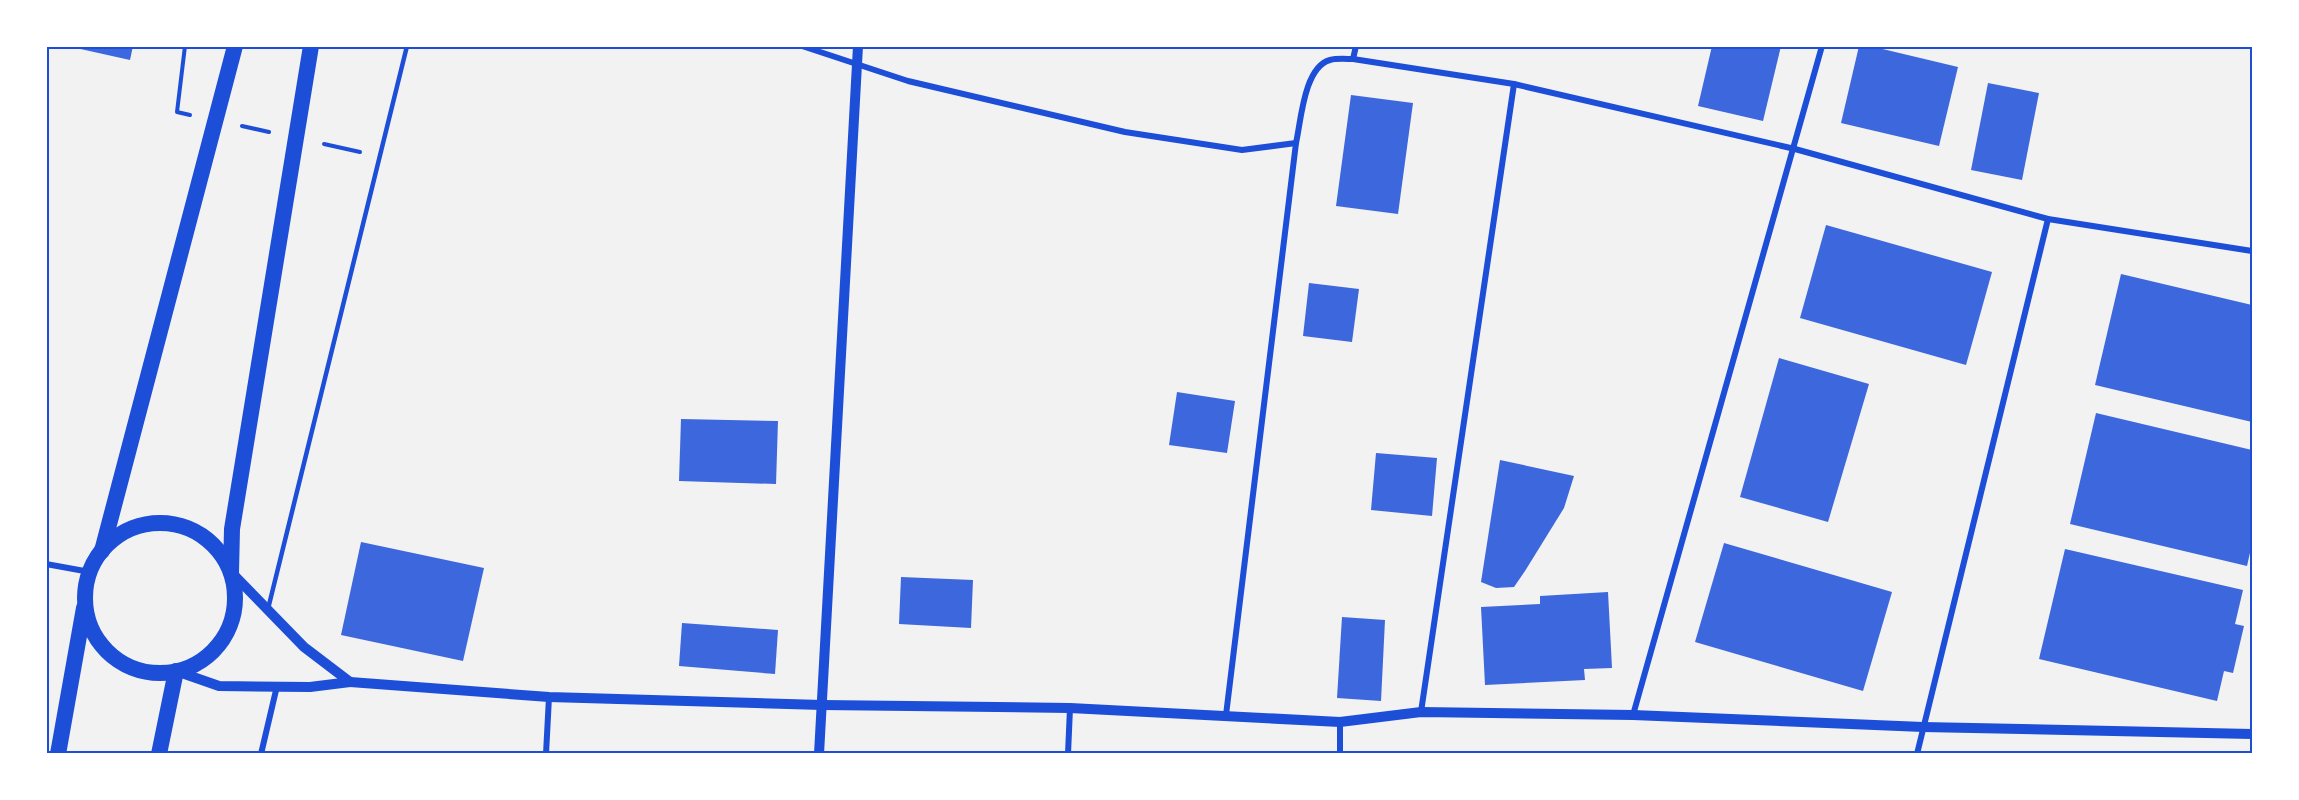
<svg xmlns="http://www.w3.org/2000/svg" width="2299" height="800" viewBox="0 0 2299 800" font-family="'Nunito Sans',sans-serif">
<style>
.building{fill:#3d67dc}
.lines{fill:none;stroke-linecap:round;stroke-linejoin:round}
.path{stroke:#1d4ed8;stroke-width:4}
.service{stroke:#1d4ed8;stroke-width:4.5}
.minor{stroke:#1d4ed8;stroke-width:6}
.tertiary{stroke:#1d4ed8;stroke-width:10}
.trunk{stroke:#1d4ed8;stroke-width:16}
.neatline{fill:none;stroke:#1d4ed8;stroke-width:2}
</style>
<rect width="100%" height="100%" fill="#f2f2f2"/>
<g class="building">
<polygon points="67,46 133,46 130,60"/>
<polygon points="1712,46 1781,46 1763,121 1698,106"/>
<polygon points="1859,46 1870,46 1958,67 1939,146 1841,123"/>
<polygon points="1988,83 2039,93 2022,180 1971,170"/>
<polygon points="1351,95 1413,103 1398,214 1336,206"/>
<polygon points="1826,225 1992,272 1966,365 1800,318"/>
<polygon points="2121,274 2252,305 2252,422 2095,385"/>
<polygon points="1309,283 1359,289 1352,342 1303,336"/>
<polygon points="1779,358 1869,384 1828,522 1740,497"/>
<polygon points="1177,392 1235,401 1227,453 1169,445"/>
<polygon points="2096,413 2252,450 2252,544 2247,566 2070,524"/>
<polygon points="681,419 778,421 776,484 679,481"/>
<polygon points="1376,453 1437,458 1432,516 1371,510"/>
<polygon points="1500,460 1574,476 1564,508 1525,571 1514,587 1496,588 1481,582"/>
<polygon points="361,542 484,568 463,661 341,635"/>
<polygon points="1724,543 1892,592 1863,691 1695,642"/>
<polygon points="2065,549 2243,590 2235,624 2244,626 2233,673 2224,671 2217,701 2039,659"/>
<polygon points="901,577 973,580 971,628 899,624"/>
<polygon points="1608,592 1612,668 1584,669 1585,680 1485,685 1481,607 1540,604 1540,596"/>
<polygon points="1342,617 1385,620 1381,701 1337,698"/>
<polygon points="682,623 778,630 775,674 679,666"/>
</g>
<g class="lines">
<g class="path">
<polyline points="185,46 177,112 190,115"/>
<polyline points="242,126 269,132"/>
<polyline points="324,144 360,152"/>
</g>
<polyline class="service" points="268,609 407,46"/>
<g class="minor">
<polyline points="802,46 908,81 1125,132 1242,150 1296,143"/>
<polyline points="1353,59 1356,46"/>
<polyline points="46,564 90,572"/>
<polyline points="1421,712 1514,84"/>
<path d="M1226,715L1296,143C1301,121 1304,67 1330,60C1337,58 1346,59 1353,59L1514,84L1795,149L2048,219L2252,251"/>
<polyline points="1633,715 1822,46"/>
<polyline points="261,754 277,686"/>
<polyline points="546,754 549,697"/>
<polyline points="1068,754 1070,708"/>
<polyline points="1340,754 1340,722"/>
<polyline points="1917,754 2048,219"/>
</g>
<g class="tertiary">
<polyline points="176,671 219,686 310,687 350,682 304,647 231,572"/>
<polyline points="350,682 549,697 822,705 1070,708 1340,722 1421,712 1633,715 1923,727 2252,734"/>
<polyline points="819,754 858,46"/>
</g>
<g class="trunk">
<circle cx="160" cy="598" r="75"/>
<polyline points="102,551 235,46"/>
<polyline points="231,572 232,529 311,46"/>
<polyline points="58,754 84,608"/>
<polyline points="159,754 176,671"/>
</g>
</g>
<rect width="2299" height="800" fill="none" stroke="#ffffff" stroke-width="96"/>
<rect x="48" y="48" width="2203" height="704" class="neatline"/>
</svg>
